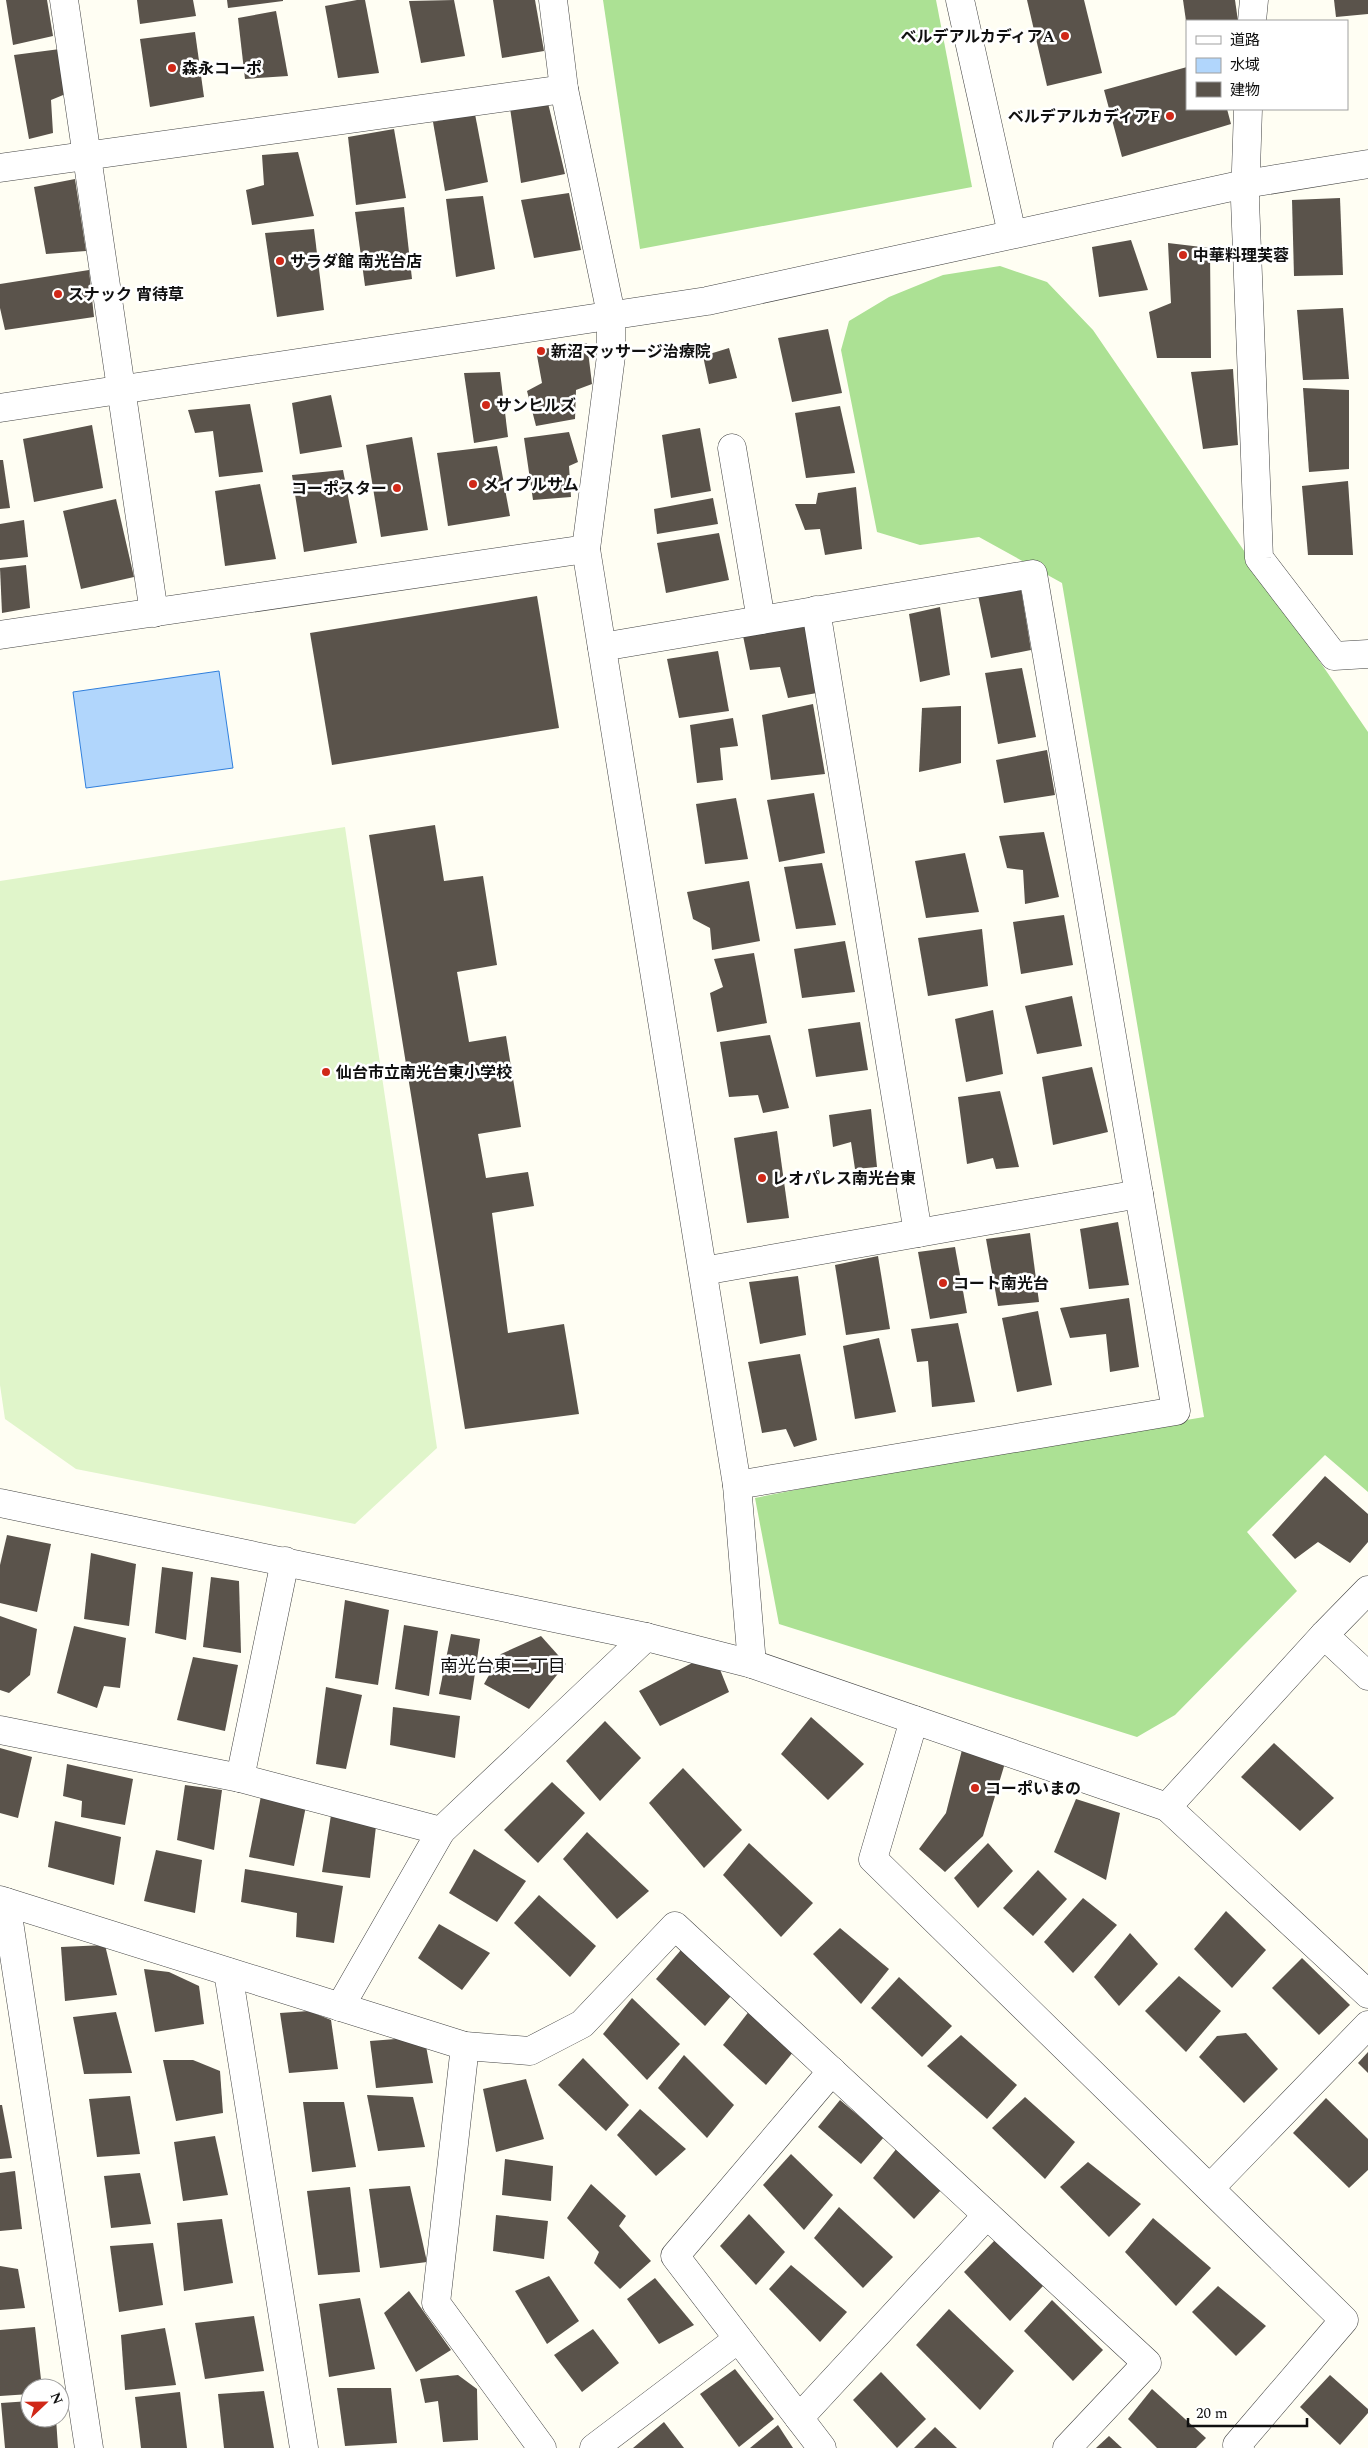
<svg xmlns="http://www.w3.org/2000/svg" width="1368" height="2448" viewBox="0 0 1368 2448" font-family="Spectral,'Noto Sans JP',serif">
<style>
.forest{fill:#ace194}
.pitch{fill:#e0f5ca}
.water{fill:#b1d6fc;stroke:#307fdc}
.building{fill:#5a534b}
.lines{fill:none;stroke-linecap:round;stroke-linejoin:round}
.minor-casing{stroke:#434343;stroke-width:29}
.tertiary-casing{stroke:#434343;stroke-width:29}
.minor{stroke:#fff;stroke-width:28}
.tertiary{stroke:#fff;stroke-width:28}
.poi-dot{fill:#d02818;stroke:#fff;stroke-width:2}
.labels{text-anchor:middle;stroke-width:5;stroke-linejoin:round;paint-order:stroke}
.poi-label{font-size:16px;font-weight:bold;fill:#101010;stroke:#fff;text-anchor:start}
.neighbourhood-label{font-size:18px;fill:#101010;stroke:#fff}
</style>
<rect width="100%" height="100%" fill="#fffef3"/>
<g class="forest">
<polygon points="603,0 936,0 972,187 640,249"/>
<polygon points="1000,266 1047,282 1093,330 1368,732 1368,1492 1325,1455 1247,1532 1297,1591 1175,1715 1137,1737 779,1624 755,1498 895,1470 1204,1417 1062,583 979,537 920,545 877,532 841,350 849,321 889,297 943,275"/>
</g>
<polygon class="pitch" points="345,827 437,1448 355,1524 76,1469 5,1419 0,1385 0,881"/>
<polygon class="water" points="219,671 233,768 86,788 73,692"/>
<g class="building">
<polygon points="6,0 47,0 53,36 13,45"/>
<polygon points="137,0 193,0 196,16 140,24"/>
<polygon points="227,0 283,0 283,1 228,8"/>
<polygon points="357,0 365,0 379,73 338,78 325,6"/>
<polygon points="454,0 465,56 421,63 409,1"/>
<polygon points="493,0 535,0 544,51 502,58"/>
<polygon points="1027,0 1084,0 1102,73 1047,86"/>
<polygon points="1183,0 1235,0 1238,21 1186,21"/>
<polygon points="1334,0 1368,0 1368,14 1336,17"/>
<polygon points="276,11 288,76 245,79 238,18"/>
<polygon points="195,32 204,97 150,107 140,39"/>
<polygon points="60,49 68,93 51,100 53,133 29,139 14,55"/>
<polygon points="1187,67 1187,109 1227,109 1231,124 1122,157 1104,90"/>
<polygon points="548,103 565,174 521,183 510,108"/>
<polygon points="475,114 488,182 445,191 433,122"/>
<polygon points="394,129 406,198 356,205 348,137"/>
<polygon points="298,152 314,216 252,225 246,190 264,185 262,155"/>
<polygon points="75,179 86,251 46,254 34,187"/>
<polygon points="569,193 581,250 534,258 521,200"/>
<polygon points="483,196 495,269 456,277 446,199"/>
<polygon points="1340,198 1343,275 1294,276 1292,200"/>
<polygon points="404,207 412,279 365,286 355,212"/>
<polygon points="314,229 324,310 277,317 265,233"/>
<polygon points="1131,240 1148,290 1099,297 1092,247"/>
<polygon points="1168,243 1210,248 1211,358 1157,358 1149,312 1171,303"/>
<polygon points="89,270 94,317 5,330 0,308 0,284"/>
<polygon points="1343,308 1349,379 1303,380 1297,310"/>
<polygon points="828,329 842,393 792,402 778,338"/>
<polygon points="587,343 592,384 576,390 575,419 536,426 527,391 542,383 536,350"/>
<polygon points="729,348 737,378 709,384 703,356"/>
<polygon points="1233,369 1238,445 1203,449 1191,372"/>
<polygon points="500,372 508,437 474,443 464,373"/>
<polygon points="1303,388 1349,390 1349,469 1309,472"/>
<polygon points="331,395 342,447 300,454 292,403"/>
<polygon points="250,404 263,472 219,477 213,431 195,433 188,410"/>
<polygon points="840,406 855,473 806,478 795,413"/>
<polygon points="92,425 103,488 34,502 23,439"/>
<polygon points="700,428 711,491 671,498 662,435"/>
<polygon points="569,432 578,462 569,466 571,497 533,500 524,438"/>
<polygon points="412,437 428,530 381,537 366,445"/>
<polygon points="497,446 510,516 448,526 437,453"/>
<polygon points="0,460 3,460 10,508 0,509"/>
<polygon points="343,470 357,543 304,552 292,475"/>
<polygon points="1348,481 1353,555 1308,555 1302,486"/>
<polygon points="260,484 276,559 225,566 215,491"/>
<polygon points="856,487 862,549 825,555 820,529 805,530 795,504 816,504 818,493"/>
<polygon points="713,498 718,524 657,534 654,509"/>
<polygon points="116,499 134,577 81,589 63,511"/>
<polygon points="24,520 28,557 0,560 0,524"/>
<polygon points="719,533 729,580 666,593 657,543"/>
<polygon points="26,565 30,608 2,613 0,568"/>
<polygon points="1021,589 1031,650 991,658 978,595"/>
<polygon points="537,596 559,728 332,765 310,633"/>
<polygon points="940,607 950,675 920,682 909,614"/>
<polygon points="790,624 807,628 817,693 788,698 780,667 750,670 742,631"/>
<polygon points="718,651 729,711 679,718 667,659"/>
<polygon points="1022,668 1036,737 998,744 985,673"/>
<polygon points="813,704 825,774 771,780 762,715"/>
<polygon points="961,706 961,763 919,772 922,708"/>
<polygon points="733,718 738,746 720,748 723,780 697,783 690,725"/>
<polygon points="1047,750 1055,795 1004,803 996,760"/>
<polygon points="814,793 825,853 779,862 767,800"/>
<polygon points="736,798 748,859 705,864 696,804"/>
<polygon points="435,825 444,881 483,876 497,965 457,972 469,1042 506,1036 521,1127 478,1134 486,1178 528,1172 534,1206 492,1213 508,1333 564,1324 579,1414 465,1429 369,835"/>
<polygon points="1044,832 1059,897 1025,904 1023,870 1007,868 999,836"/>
<polygon points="965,853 979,912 926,918 915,861"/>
<polygon points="822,863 836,925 796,929 784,867"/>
<polygon points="749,881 760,941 712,950 710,928 693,919 687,892"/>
<polygon points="1064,915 1073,965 1021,974 1013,922"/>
<polygon points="982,929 988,986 928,996 918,938"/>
<polygon points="845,941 855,992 802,998 794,949"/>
<polygon points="754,953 767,1023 717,1032 710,993 723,987 714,959"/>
<polygon points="1072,996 1082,1046 1037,1054 1025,1006"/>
<polygon points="993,1010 1003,1074 966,1082 955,1019"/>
<polygon points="860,1022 868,1070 816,1077 808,1029"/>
<polygon points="770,1035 789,1108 763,1113 758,1095 729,1097 720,1042"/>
<polygon points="1092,1067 1108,1132 1053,1145 1042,1077"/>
<polygon points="1000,1091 1019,1167 996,1169 993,1158 967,1164 958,1097"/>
<polygon points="871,1109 877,1167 855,1169 851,1142 833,1147 829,1115"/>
<polygon points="777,1131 789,1218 747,1223 734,1138"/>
<polygon points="1118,1222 1129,1285 1089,1289 1080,1229"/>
<polygon points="1030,1233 1039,1302 998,1306 986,1239"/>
<polygon points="955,1247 967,1313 930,1319 918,1252"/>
<polygon points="878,1256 890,1329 846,1335 835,1265"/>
<polygon points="798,1276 806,1335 760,1344 749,1282"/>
<polygon points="1129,1298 1139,1367 1110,1372 1106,1334 1070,1338 1060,1308"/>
<polygon points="1038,1311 1052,1385 1017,1392 1002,1318"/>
<polygon points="958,1323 975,1402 932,1407 928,1361 917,1362 911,1329"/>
<polygon points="879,1338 896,1412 855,1419 843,1346"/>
<polygon points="800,1354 817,1440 794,1447 786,1429 762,1433 748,1362"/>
<polygon points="1325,1476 1368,1514 1368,1542 1350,1563 1318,1542 1295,1559 1272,1535"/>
<polygon points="7,1535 51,1544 37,1612 0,1603 0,1565"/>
<polygon points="91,1553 136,1564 129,1626 84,1619"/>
<polygon points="162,1567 193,1572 186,1640 155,1633"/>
<polygon points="211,1577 239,1581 241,1653 203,1647"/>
<polygon points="345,1600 389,1610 378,1685 335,1678"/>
<polygon points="0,1616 37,1629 30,1675 9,1693 0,1690"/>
<polygon points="404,1625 438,1631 429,1696 395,1689"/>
<polygon points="74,1626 126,1638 120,1688 104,1686 97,1708 57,1693"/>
<polygon points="451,1634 480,1639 471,1700 439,1694"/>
<polygon points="541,1636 566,1664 529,1709 484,1684 501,1654"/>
<polygon points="193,1657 238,1665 225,1731 177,1720"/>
<polygon points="692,1663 719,1667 729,1692 660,1726 639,1691"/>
<polygon points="326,1687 362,1695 346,1769 316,1764"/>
<polygon points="393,1707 460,1716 455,1758 390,1745"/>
<polygon points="811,1717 864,1764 828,1800 781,1754"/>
<polygon points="605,1721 641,1758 600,1801 566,1761"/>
<polygon points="1274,1743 1334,1798 1300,1831 1241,1777"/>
<polygon points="963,1746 1005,1763 983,1836 945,1872 919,1849 946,1813"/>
<polygon points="0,1748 32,1757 18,1818 0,1813"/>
<polygon points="67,1764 133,1779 125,1825 81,1817 82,1801 63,1796"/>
<polygon points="683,1768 742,1830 704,1868 649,1803"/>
<polygon points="552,1782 585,1813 538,1863 504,1830"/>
<polygon points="185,1785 222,1790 214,1850 177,1840"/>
<polygon points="261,1796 306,1806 294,1866 249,1857"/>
<polygon points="1076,1799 1120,1813 1106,1880 1054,1852"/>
<polygon points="331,1815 376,1826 370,1878 322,1872"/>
<polygon points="55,1821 121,1837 114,1885 48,1867"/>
<polygon points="587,1832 649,1891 617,1919 563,1859"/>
<polygon points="749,1843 813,1903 781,1937 723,1875"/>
<polygon points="988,1843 1013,1871 978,1908 954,1878"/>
<polygon points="474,1849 526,1881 497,1922 449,1893"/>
<polygon points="156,1850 202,1860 195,1913 144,1901"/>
<polygon points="245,1869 343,1886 334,1943 296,1937 297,1913 241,1902"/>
<polygon points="1038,1870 1067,1899 1033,1936 1003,1908"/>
<polygon points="539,1895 596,1946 570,1977 514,1923"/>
<polygon points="1083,1898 1117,1925 1073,1973 1044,1942"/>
<polygon points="1226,1911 1266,1950 1232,1988 1194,1949"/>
<polygon points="439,1924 490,1953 462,1990 418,1958"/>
<polygon points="840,1928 889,1969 861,2004 813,1954"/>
<polygon points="1130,1933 1158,1964 1119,2006 1094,1977"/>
<polygon points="105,1945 117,1995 65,2001 61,1947"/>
<polygon points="681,1950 731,1996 705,2026 656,1979"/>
<polygon points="1302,1958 1350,2005 1319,2035 1272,1988"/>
<polygon points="144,1969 169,1972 199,1986 204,2024 155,2032"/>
<polygon points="1179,1976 1221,2011 1186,2052 1145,2011"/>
<polygon points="899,1977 952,2026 922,2057 871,2008"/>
<polygon points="632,1998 680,2044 647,2080 603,2034"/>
<polygon points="750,2010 794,2051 766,2085 723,2045"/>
<polygon points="309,2011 331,2020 338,2069 289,2073 280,2013"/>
<polygon points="116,2012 132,2073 84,2074 73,2017"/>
<polygon points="1246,2033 1278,2069 1244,2103 1199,2057 1217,2036"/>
<polygon points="961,2035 1017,2085 987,2119 927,2066"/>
<polygon points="409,2038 426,2046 433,2083 376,2088 370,2041"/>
<polygon points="1368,2052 1368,2073 1358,2063"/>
<polygon points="684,2055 734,2105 707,2138 658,2088"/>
<polygon points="583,2058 629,2105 606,2131 558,2085"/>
<polygon points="163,2060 193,2060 220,2071 223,2113 176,2121"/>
<polygon points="526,2079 544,2139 496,2152 483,2089"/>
<polygon points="367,2095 413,2097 425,2147 378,2151"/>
<polygon points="130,2096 140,2154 97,2157 89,2099"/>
<polygon points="1025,2097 1075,2142 1045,2179 992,2128"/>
<polygon points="1326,2098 1368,2139 1368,2170 1349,2188 1293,2133"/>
<polygon points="840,2100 884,2137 861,2164 818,2127"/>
<polygon points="303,2102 344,2102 356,2167 312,2172"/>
<polygon points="0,2105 2,2105 12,2158 0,2159"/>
<polygon points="640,2109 686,2149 656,2176 617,2135"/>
<polygon points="215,2136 228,2195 183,2201 174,2142"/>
<polygon points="897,2148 942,2189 914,2219 873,2178"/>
<polygon points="791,2154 833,2195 804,2230 763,2185"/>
<polygon points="505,2159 553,2166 551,2201 502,2195"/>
<polygon points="1088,2162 1141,2204 1109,2237 1060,2187"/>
<polygon points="15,2171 22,2229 0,2231 0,2173"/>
<polygon points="140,2173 151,2224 111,2228 104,2176"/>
<polygon points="591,2184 626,2216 619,2226 651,2261 620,2289 594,2263 599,2252 567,2218"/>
<polygon points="410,2186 427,2262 380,2268 369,2189"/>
<polygon points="350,2187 360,2272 318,2275 307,2191"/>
<polygon points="839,2207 893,2257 863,2288 814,2238"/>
<polygon points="749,2214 785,2252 756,2285 720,2246"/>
<polygon points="496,2215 548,2221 544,2259 493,2251"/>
<polygon points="1153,2218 1211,2268 1176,2306 1125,2252"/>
<polygon points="222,2219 233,2283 184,2291 177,2223"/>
<polygon points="995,2240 1043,2286 1010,2321 964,2272"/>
<polygon points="153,2243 163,2305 119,2312 110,2246"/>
<polygon points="791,2265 847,2312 820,2342 769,2289"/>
<polygon points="0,2266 18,2269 25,2308 0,2310"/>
<polygon points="549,2276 579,2321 547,2344 515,2291"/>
<polygon points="655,2278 694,2325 659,2344 627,2299"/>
<polygon points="1218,2286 1266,2326 1236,2356 1192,2312"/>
<polygon points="409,2291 451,2350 416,2372 384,2313"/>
<polygon points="360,2298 375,2369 329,2377 319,2304"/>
<polygon points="1052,2300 1103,2350 1073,2381 1024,2331"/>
<polygon points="949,2309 1014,2371 980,2410 916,2345"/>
<polygon points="254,2316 264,2371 205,2379 195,2323"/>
<polygon points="35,2327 42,2388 30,2388 30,2394 0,2396 0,2330"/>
<polygon points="165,2328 176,2385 125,2390 121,2335"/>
<polygon points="593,2329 619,2363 582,2392 554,2355"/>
<polygon points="735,2369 774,2419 739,2447 700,2394"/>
<polygon points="881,2372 926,2419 897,2448 853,2400"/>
<polygon points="458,2375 477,2389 478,2440 443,2442 438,2401 425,2403 420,2379"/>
<polygon points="1330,2375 1368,2409 1368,2413 1340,2445 1300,2407"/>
<polygon points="337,2388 391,2388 397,2443 345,2446"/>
<polygon points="1152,2389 1206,2438 1196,2448 1157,2448 1128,2419"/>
<polygon points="264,2391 274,2448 224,2448 218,2394"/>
<polygon points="180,2392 187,2448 141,2448 135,2397"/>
<polygon points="30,2401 30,2418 56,2418 58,2448 5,2448 1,2403"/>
<polygon points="664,2422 684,2448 633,2448"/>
<polygon points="778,2425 793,2448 750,2448"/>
<polygon points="935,2427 957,2448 914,2448"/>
<polygon points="1109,2436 1122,2448 1096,2448"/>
</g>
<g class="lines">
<defs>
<g id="minor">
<polyline points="64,0 154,613"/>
<polyline points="553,0 564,89 611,314 611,356 586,549 737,1485 752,1664"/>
<polyline points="960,0 1012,234"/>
<polyline points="1252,21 1254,0"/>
<polyline points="1248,109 1245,200 1259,558 1334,656 1368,654"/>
<polyline points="0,168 564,89"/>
<polyline points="732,448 761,620"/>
<polyline points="816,610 918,1233"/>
<polyline points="0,635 586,549"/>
<polyline points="602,647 1033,574 1176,1411 737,1485"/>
<polyline points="703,1271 1139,1194"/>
<polyline points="0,1503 646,1637 752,1664 1167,1807 1324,1635 1368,1590"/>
<polyline points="1324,1635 1368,1676"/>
<polyline points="914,1720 873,1859 1344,2320 1237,2445 1240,2448"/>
<polyline points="0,1730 240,1778 441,1831 646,1637"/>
<polyline points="240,1778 285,1561"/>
<polyline points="1167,1807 1368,1994"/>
<polyline points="0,1900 465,2046 530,2051 582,2024 675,1926 1147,2363 1067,2448"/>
<polyline points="6,1902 89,2448"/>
<polyline points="228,1972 304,2448"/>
<polyline points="340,2007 441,1831"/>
<polyline points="465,2046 436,2303 542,2448"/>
<polyline points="1210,2188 1368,2025"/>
<polyline points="799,2418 987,2215"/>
<polyline points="594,2448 738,2339"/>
<polyline points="822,2448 675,2256 832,2071"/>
</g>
<polyline id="tertiary" points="0,408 707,301 1245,184 1368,164"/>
</defs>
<use href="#minor" class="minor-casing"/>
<use href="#tertiary" class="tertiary-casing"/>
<use href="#minor" class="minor"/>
<use href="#tertiary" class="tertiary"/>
</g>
<g class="poi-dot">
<circle cx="1065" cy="36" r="5"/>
<circle cx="172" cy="68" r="5"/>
<circle cx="1170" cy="116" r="5"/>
<circle cx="1183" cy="255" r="5"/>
<circle cx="280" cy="261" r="5"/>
<circle cx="58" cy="294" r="5"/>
<circle cx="541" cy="351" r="5"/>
<circle cx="486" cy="405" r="5"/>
<circle cx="473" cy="484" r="5"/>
<circle cx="397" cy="488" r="5"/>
<circle cx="326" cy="1072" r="5"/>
<circle cx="762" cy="1178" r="5"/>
<circle cx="943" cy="1283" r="5"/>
<circle cx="975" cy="1788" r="5"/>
</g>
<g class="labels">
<g class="poi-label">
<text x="1055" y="42" text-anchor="end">ベルデアルカディアA</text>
<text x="182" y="74">森永コーポ</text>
<text x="1160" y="122" text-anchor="end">ベルデアルカディアF</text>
<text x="1193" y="261">中華料理芙蓉</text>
<text x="290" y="267">サラダ館 南光台店</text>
<text x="68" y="300">スナック 宵待草</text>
<text x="551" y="357">新沼マッサージ治療院</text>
<text x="496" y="411">サンヒルズ</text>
<text x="483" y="490">メイプルサム</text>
<text x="387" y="494" text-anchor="end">コーポスター</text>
<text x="336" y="1078">仙台市立南光台東小学校</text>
<text x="772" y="1184">レオパレス南光台東</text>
<text x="953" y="1289">コート南光台</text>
<text x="985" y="1794">コーポいまの</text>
</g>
<g class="neighbourhood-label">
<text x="503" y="1672">南光台東二丁目</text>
</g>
</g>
<rect x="1186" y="20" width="162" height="90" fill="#ffffff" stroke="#9f9f9f"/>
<rect x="1196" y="36" width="25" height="8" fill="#ffffff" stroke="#9f9f9f"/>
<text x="1230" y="45" font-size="15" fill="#101010">道路</text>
<rect x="1196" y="58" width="25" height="15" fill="#b1d6fc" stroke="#9f9f9f"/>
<text x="1230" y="70" font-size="15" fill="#101010">水域</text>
<rect x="1196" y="82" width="25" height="15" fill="#5a534b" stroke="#9f9f9f"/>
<text x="1230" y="95" font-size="15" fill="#101010">建物</text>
<g transform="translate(45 2403) rotate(68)"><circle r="24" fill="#ffffff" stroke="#9f9f9f"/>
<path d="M0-4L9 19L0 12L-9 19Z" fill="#d02818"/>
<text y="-8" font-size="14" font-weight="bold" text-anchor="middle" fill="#101010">N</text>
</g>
<path d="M1188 2418v8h119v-8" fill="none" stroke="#101010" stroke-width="2.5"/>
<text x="1196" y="2418" font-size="15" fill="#101010" stroke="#ffffff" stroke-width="4" paint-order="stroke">20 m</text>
</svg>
